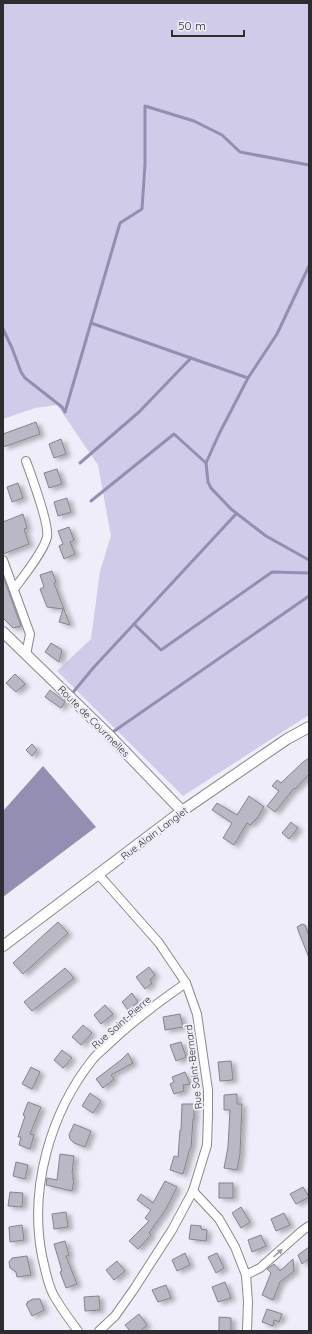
<svg xmlns="http://www.w3.org/2000/svg" width="312" height="1334" viewBox="0 0 312 1334" font-family="Quicksand,sans-serif">
<style>
.green{fill:#cfcbe8}
.water{fill:#948fb2}
.lines{fill:none;stroke-linecap:round;stroke-linejoin:round}
.stream{stroke:#948fb2;stroke-width:3}
.building{fill:#bab8c2;stroke:#85838d;filter:url(#shadow)}
.minor-casing{stroke:#8a8892;stroke-width:10}
.tertiary-casing{stroke:#8a8892;stroke-width:12}
.minor{stroke:#fff;stroke-width:8}
.tertiary{stroke:#fff;stroke-width:10}
.oneway{fill:#a0a0a2}
.labels{text-anchor:middle;stroke-width:4;stroke-linejoin:round;paint-order:stroke}
.street-label{font-size:10px;fill:#2d2c30;stroke:#efedf8}
</style>
<defs>
<filter id="shadow"><feDropShadow dx="4.5" dy="2.5" stdDeviation="2" flood-color="#0004"/></filter>
</defs>
<rect width="100%" height="100%" fill="#efedf8"/>
<polygon class="green" points="3,3 309,3 309,715 183,796 57,671 91,639 100,571 111,536 98,465 57,405 35,408 3,419"/>
<polygon class="water" points="43,766 96,827 3,897 3,811"/>
<g class="lines">
<g class="stream">
<polyline points="309,266 277,334 248,378 219,434 206,463 208,482 211,488 231,509 266,536 309,560"/>
<polyline points="91,323 248,378"/>
<polyline points="3,329 12,348 21,372 25,378 62,407 65,412"/>
<polyline points="65,412 120,223 142,209 145,164 145,106 194,121 222,135 240,152 309,165"/>
<polyline points="80,463 139,412 191,358"/>
<polyline points="91,501 174,434 206,463"/>
<polyline points="134,624 236,514"/>
<polyline points="70,696 94,667 134,624 161,650 272,572 309,573"/>
<polyline points="110,734 309,596"/>
</g>
</g>
<g class="building">
<polygon points="36,422 40,434 3,447 3,434"/>
<polygon points="61,439 66,454 54,458 49,444"/>
<polygon points="57,469 62,484 49,488 44,473"/>
<polygon points="18,483 23,498 12,502 7,487"/>
<polygon points="67,498 71,512 58,516 54,502"/>
<polygon points="23,514 27,528 24,529 29,544 3,554 3,522"/>
<polygon points="69,527 74,540 70,542 75,554 64,559 59,546 63,544 58,531"/>
<polygon points="52,571 56,582 54,583 70,625 59,622 63,609 47,607 40,589 44,587 40,575"/>
<polygon points="3,576 21,626 13,628 3,618"/>
<polygon points="51,643 62,650 59,662 45,652"/>
<polygon points="15,674 25,684 16,692 6,683"/>
<polygon points="50,690 65,702 61,708 45,697"/>
<polygon points="32,744 37,750 32,756 26,750"/>
<polygon points="309,758 309,774 295,789 294,788 275,812 267,806 279,791 272,786 277,780 281,783 303,762"/>
<polygon points="249,796 264,807 257,818 250,825 247,823 234,845 223,838 232,823 212,810 217,803 237,815"/>
<polygon points="291,822 298,828 289,839 282,833"/>
<polygon points="58,922 68,933 23,974 13,963"/>
<polygon points="302,924 305,925 309,936 309,958 298,930 297,927"/>
<polygon points="149,967 155,975 150,980 152,983 145,989 136,977"/>
<polygon points="65,968 74,978 32,1011 24,1002"/>
<polygon points="132,993 138,1002 128,1010 122,1002"/>
<polygon points="105,1005 113,1014 101,1024 94,1015"/>
<polygon points="180,1014 183,1027 165,1030 163,1017"/>
<polygon points="83,1025 92,1033 81,1045 72,1037"/>
<polygon points="181,1042 186,1057 176,1061 170,1045"/>
<polygon points="62,1050 72,1058 63,1068 54,1060"/>
<polygon points="128,1053 133,1063 111,1075 114,1079 103,1088 96,1079 121,1060"/>
<polygon points="231,1061 233,1080 220,1081 218,1062"/>
<polygon points="31,1067 40,1072 32,1089 22,1084"/>
<polygon points="185,1072 190,1084 183,1085 184,1091 174,1094 170,1084 174,1082 172,1077"/>
<polygon points="90,1093 101,1101 93,1113 82,1106"/>
<polygon points="237,1094 237,1104 242,1104 240,1154 237,1170 224,1168 228,1147 230,1110 224,1110 224,1095"/>
<polygon points="28,1102 41,1107 30,1134 34,1135 30,1149 19,1145 21,1137 18,1137 25,1116 23,1115"/>
<polygon points="182,1104 194,1104 194,1119 193,1119 191,1148 190,1148 183,1174 170,1170 174,1156 178,1157 180,1130 181,1130"/>
<polygon points="74,1124 91,1131 85,1147 74,1143 70,1139 69,1135"/>
<polygon points="60,1154 74,1156 72,1173 73,1174 73,1180 74,1180 72,1191 46,1185 47,1178 57,1180"/>
<polygon points="16,1162 28,1165 25,1179 13,1176"/>
<polygon points="165,1181 177,1187 166,1209 149,1233 151,1235 138,1249 129,1241 149,1221 145,1218 151,1210 137,1200 141,1194 153,1203"/>
<rect x="219" y="1183" width="14" height="15"/>
<polygon points="303,1187 309,1197 296,1204 290,1194"/>
<polygon points="10,1192 23,1193 22,1207 8,1206"/>
<polygon points="241,1207 250,1222 241,1228 232,1213"/>
<polygon points="66,1212 68,1227 54,1229 52,1214"/>
<polygon points="284,1213 290,1225 276,1231 271,1219"/>
<polygon points="22,1225 24,1240 10,1242 9,1227"/>
<polygon points="191,1225 201,1226 201,1229 207,1230 206,1241 189,1239"/>
<polygon points="261,1235 266,1246 252,1252 248,1240"/>
<polygon points="65,1241 69,1255 66,1256 77,1284 66,1288 60,1272 62,1271 54,1244"/>
<polygon points="309,1247 309,1258 302,1264 298,1255"/>
<polygon points="185,1253 190,1265 177,1271 172,1260"/>
<polygon points="217,1253 224,1268 216,1273 208,1257"/>
<polygon points="27,1256 31,1275 17,1277 16,1272 10,1268 9,1262 12,1258"/>
<polygon points="293,1259 294,1271 280,1282 273,1300 262,1295 271,1273 267,1269 274,1264 280,1271"/>
<polygon points="117,1261 125,1271 114,1280 106,1270"/>
<polygon points="225,1282 231,1298 218,1302 212,1287"/>
<polygon points="166,1285 171,1298 158,1302 152,1290"/>
<polygon points="99,1296 100,1310 85,1311 84,1297"/>
<polygon points="33,1299 40,1299 44,1310 32,1316 26,1304 28,1303 27,1302"/>
<polygon points="267,1309 282,1314 279,1322 274,1320 273,1326 262,1322"/>
<polygon points="139,1314 147,1325 140,1331 130,1331 125,1325"/>
<polygon points="219,1317 231,1318 231,1331 219,1331"/>
</g>
<g class="lines">
<defs>
<g id="minor">
<polyline points="3,560 30,634 26,655"/>
<path d="M14,589C23,577 44,551 47,537C50,525 31,475 26,461"/>
<polyline points="99,875 159,943 186,983 197,1014 208,1090 208,1115 207,1145 193,1191 172,1230 134,1289 115,1316 99,1331"/>
<polyline points="193,1191 219,1219 235,1247 246,1275 248,1302 247,1331"/>
<polyline points="246,1275 260,1268 303,1230 309,1226"/>
<path d="M78,1331C69,1319 60,1307 53,1294C47,1282 45,1268 42,1256C29,1188 50,1113 93,1059C98,1053 105,1048 110,1043C134,1020 160,1001 186,983"/>
</g>
<g id="tertiary">
<polyline points="3,632 107,733 182,811"/>
<polyline points="3,946 182,811 287,739 309,727"/>
</g>
</defs>
<use href="#minor" class="minor-casing"/>
<use href="#tertiary" class="tertiary-casing"/>
<use href="#minor" class="minor"/>
<use href="#tertiary" class="tertiary"/>
</g>
<defs><path id="oneway-solid" d="M-6-.8H1V-3.2L6.5 0L1 3.2V.8H-6Z"/></defs>
<use class="oneway" href="#oneway-solid" transform="translate(278 1253) rotate(-40)"/>
<g class="labels">
<g class="street-label">
<text transform="translate(94 721) rotate(45)" y="4">Route de Courmelles</text>
<text transform="translate(154 833) rotate(-37)" y="4">Rue Alain Langlet</text>
<text transform="translate(121 1022) rotate(-41)" y="4">Rue Saint-Pierre</text>
<text transform="translate(193 1067) rotate(-97)" y="4">Rue Saint-Bernard</text>
</g>
</g>
<rect width="312" height="1334" fill="none" stroke="#2d2c30" stroke-width="8"/>
<path d="M172 30v6h72v-6" fill="none" stroke="#2d2c30" stroke-width="2"/>
<text x="178" y="30" font-size="12" fill="#2d2c30" stroke="#efedf8" stroke-width="3" paint-order="stroke">50 m</text>
</svg>
